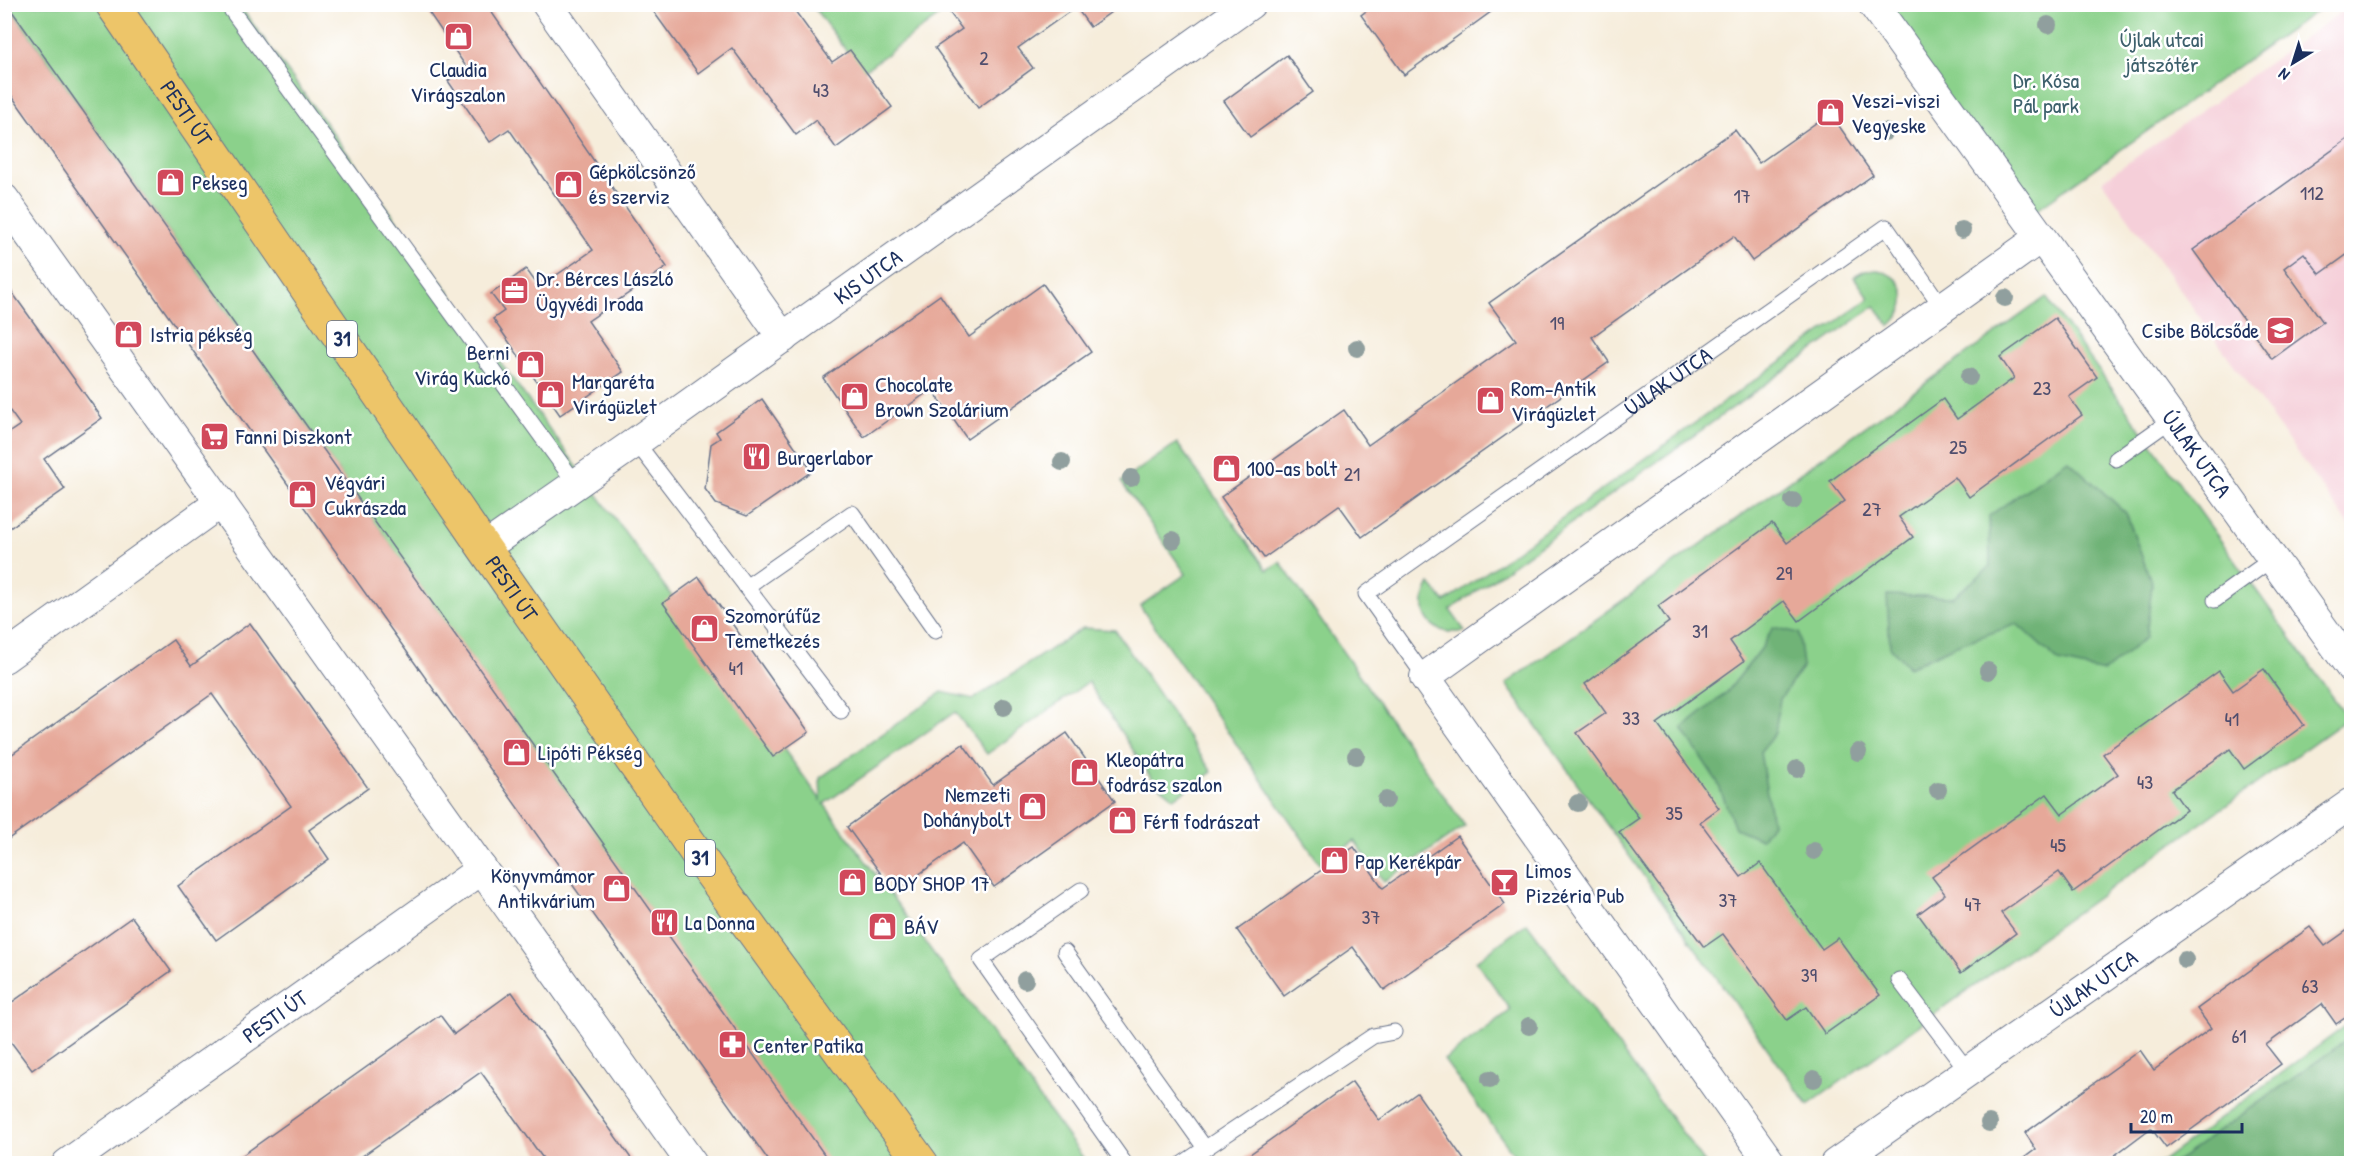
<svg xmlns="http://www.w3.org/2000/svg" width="2356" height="1168" viewBox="0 0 2356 1168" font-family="'Patrick Hand',sans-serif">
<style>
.built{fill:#f5cfd9}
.green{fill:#8bd18b;stroke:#538074;stroke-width:1.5}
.forest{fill:#70b377;stroke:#46716a;stroke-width:1.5}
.building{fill:#e6a899}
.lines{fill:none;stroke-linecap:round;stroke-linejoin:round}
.lane-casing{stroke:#68728a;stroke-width:17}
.street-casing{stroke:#68728a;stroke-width:32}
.primary-casing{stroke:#68728a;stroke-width:35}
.lane{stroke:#fff;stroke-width:15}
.street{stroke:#fff;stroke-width:30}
.primary{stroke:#edc569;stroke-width:33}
.tree{fill:#909f9e}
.labels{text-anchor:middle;stroke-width:5;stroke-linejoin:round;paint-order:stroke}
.number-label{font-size:20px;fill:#4e4d6d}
.shield{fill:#fff;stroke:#5f6d8e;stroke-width:1.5}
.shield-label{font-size:21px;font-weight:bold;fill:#1b2f5e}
.park-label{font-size:22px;fill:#3d606c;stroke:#fff}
.poi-label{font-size:22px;fill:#1b2f5e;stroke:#fff;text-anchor:start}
.street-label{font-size:22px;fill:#1b2f5e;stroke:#fff}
</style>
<rect width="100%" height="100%" fill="#fff"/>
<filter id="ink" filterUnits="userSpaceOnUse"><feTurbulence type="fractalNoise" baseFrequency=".0167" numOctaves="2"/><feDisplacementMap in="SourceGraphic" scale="12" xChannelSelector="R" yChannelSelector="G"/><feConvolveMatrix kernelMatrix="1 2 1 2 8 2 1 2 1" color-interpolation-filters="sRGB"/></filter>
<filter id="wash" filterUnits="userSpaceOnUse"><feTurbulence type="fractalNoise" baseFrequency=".008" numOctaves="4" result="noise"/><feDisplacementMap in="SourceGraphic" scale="24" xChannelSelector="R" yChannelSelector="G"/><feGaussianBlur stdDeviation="1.35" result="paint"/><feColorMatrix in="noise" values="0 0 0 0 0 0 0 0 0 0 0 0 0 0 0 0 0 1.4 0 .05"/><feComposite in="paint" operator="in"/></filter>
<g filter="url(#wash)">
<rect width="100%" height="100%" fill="#f6eddb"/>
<polygon class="built" points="2351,5 2351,528 2102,181"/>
<g class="green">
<polygon points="8,5 239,5 821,800 820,778 942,692 974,699 1083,628 1115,630 1212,772 1174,798 1154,782 1088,682 987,754 955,712 824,804 1087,1163 829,1163"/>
<polygon points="812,5 954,5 862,72"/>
<polygon points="1873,5 2325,5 2026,217"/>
<path d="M1878,270C1908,279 1913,304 1890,326L1875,306L1450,610L1465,631C1432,638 1413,613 1430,584L1445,602L1868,299L1869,298L1854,277L1865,271Z"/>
<polygon points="2046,297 2348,718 1808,1105 1506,684"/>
<polygon points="1177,443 1267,570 1280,562 1465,826 1384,882 1355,841 1320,864 1140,606 1186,574 1121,482"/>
<polygon points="1527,923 1705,1163 1520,1163 1444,1060 1511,1010 1476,961"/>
<polygon points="2351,1022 2351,1101 2265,1163 2158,1164"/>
</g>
<g class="forest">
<polygon points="2068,460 2126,513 2152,584 2146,637 2104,672 2059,662 2017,624 1954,646 1909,667 1890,647 1887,595 1953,597 1990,567 1989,516"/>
<polygon points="1773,627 1799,633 1803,667 1780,699 1775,733 1760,752 1772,823 1761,839 1735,828 1717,781 1682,729 1727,692 1761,649"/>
<polygon points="2351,1037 2351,1163 2174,1163"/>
</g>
<g id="blocks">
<g class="building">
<polygon points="4,4 7,4 831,1164 771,1164 4,85"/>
<polygon points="423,4 486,4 667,267 588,321 623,372 560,415 493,319 504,311 491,294 526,269 539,287 593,250 509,129 490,142 448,81 467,68"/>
<polygon points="648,4 790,4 832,62 850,50 892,107 836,148 816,120 796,135 732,48 698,73"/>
<polygon points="959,4 1078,4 1121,5 1090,27 1076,7 1018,48 1033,68 978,108 935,48 962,29 949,12"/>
<polygon points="1376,4 1498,4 1499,6 1404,75 1361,15"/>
<polygon points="1287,55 1313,92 1250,137 1224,101"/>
<polygon points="1830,113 1873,175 1752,261 1734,236 1592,337 1609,362 1362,537 1339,505 1264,558 1221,497 1344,410 1368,445 1516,340 1489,303 1735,130 1759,163"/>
<polygon points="2352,136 2352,251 2320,274 2304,253 2284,268 2323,322 2272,359 2193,250"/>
<polygon points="4,281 102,418 44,459 65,489 4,532 4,436 20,425 4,403"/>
<polygon points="1043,284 1091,352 967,439 932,389 864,437 823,378 940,295 969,337"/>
<polygon points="2055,318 2097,377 2069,397 2082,415 1969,497 1955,477 1929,496 1899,517 1913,537 1799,621 1784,601 1730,641 1744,661 1657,724 1719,808 1700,822 1741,877 1760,863 1822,949 1838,938 1880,995 1825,1034 1806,1007 1787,1020 1723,934 1704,947 1619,832 1639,818 1577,733 1606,713 1585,684 1669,622 1658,606 1772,523 1787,543 1845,501 1830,481 1943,399 1957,419 2014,378 2000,357"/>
<polygon points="762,399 812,471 747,516 716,504 705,489 711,444 720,438 716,432"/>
<polygon points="699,577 809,732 773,757 663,603"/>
<polygon points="250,623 368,788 309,830 329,859 216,940 178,886 291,806 212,694 4,842 4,760 173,640 191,666"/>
<polygon points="2264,669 2304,725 2244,769 2230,749 2172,790 2186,810 2073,892 2059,872 2029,893 2001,913 2016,933 1961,973 1918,914 1945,894 1932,877 2047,794 2062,814 2118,774 2103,754 2219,671 2233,691"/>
<polygon points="1067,733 1115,801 994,887 963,843 894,892 847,827 963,744 993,785"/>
<polygon points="1457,836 1505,904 1384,990 1353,947 1284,996 1237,930 1354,847 1383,888"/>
<polygon points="132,917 171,971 32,1070 11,1042 4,1046 4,1008"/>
<polygon points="2310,927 2325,946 2352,927 2352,1013 2336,1024 2322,1004 2266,1045 2281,1064 2166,1148 2151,1128 2103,1164 2016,1164 2036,1149 2025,1133 2140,1050 2154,1070 2211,1028 2197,1009"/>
<polygon points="512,992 633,1161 629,1164 547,1164 481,1072 351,1164 230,1164 440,1015 454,1034"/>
<polygon points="1352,1082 1379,1120 1417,1093 1467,1164 1236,1164"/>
</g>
</g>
</g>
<g filter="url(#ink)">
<use href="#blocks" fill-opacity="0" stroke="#68728a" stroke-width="1.5"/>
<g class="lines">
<defs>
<g id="lane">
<polyline points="227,4 576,484"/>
<polyline points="636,442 841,711"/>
<polyline points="2116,459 2171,420"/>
<polyline points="746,587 852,513 935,631"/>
<polyline points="2215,600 2272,559"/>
<path id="s1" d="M1425,677L1366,594L1886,227L1942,307"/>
<polyline points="1081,890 981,960 1125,1164"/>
<polyline points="1065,952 1205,1148"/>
<polyline points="1899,980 1967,1070"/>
<polyline points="1182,1164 1373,1036 1394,1032"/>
</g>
<g id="street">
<polyline points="547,4 783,338"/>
<path id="s2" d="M1873,4L2352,669"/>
<polyline points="4,199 692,1164"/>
<path id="s3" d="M484,548L636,442L1250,4"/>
<polyline points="4,658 221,502"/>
<path id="s4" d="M67,1164L482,869"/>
<polyline points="1771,1164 1425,677 2040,238"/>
<path id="s5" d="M1835,1164L2352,803"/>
</g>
<g id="primary">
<path id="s6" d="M112,4L484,548L707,868L922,1164"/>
</g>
</defs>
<use href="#lane" class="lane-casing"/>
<use href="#street" class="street-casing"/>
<use href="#primary" class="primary-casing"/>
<use href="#lane" class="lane"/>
<use href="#street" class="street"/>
<use href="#primary" class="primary"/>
</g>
<g class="tree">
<circle cx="2048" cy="25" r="9"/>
<circle cx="1885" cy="132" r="9"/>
<circle cx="1962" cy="230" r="9"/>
<circle cx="2005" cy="298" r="9"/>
<circle cx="1357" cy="348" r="9"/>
<circle cx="1969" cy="377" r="9"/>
<circle cx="1062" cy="462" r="9"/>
<circle cx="1131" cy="478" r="9"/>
<circle cx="1793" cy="501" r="9"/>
<circle cx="1173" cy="540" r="9"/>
<circle cx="1988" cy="671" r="9"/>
<circle cx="1004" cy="707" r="9"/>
<circle cx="1858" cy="752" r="9"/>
<circle cx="1356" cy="756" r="9"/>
<circle cx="1797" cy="769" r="9"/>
<circle cx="1938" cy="790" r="9"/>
<circle cx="1386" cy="800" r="9"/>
<circle cx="1578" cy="803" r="9"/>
<circle cx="1814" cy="851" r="9"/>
<circle cx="2185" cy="960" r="9"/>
<circle cx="1025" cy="980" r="9"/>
<circle cx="1529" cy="1026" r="9"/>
<circle cx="1490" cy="1079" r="9"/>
<circle cx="1814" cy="1079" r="9"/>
<circle cx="1989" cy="1123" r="9"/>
</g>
</g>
<defs>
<symbol id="shop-square" viewBox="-11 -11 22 22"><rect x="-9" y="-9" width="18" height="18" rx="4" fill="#d1495b" stroke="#fff"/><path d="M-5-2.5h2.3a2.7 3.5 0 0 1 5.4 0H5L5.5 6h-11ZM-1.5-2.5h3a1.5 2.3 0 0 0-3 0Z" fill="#fff"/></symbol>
<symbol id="office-square" viewBox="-11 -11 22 22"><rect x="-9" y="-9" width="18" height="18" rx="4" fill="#d1495b" stroke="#fff"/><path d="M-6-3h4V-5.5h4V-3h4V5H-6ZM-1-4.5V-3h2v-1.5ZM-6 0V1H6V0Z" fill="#fff"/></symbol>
<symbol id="school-square" viewBox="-11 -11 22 22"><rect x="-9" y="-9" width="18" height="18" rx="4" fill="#d1495b" stroke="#fff"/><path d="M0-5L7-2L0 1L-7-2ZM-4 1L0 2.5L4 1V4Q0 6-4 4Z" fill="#fff"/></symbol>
<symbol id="supermarket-square" viewBox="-11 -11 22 22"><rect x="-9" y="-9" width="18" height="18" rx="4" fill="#d1495b" stroke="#fff"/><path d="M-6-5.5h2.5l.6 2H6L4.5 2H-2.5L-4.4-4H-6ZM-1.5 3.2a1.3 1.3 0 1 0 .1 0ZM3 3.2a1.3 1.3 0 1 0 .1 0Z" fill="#fff"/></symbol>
<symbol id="restaurant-square" viewBox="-11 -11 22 22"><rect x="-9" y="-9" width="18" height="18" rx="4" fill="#d1495b" stroke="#fff"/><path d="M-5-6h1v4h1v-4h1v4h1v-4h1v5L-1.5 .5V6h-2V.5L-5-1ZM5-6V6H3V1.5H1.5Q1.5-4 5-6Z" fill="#fff"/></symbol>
<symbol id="bar-square" viewBox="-11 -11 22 22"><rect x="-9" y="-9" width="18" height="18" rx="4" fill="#d1495b" stroke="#fff"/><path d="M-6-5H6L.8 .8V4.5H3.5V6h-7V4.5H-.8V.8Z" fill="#fff"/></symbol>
<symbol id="pharmacy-square" viewBox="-11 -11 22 22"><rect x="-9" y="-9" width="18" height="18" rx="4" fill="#d1495b" stroke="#fff"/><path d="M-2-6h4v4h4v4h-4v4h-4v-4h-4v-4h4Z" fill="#fff"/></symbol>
</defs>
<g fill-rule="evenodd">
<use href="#shop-square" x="442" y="20" width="33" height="33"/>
<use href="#shop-square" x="1814" y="96" width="33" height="33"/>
<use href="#shop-square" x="154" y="166" width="33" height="33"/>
<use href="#shop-square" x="552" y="168" width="33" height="33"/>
<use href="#office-square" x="498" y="274" width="33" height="33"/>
<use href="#school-square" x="2264" y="314" width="33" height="33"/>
<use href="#shop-square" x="112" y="318" width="33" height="33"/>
<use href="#shop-square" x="514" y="348" width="33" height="33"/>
<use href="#shop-square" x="534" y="378" width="33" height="33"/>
<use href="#shop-square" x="838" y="380" width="33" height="33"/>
<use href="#shop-square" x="1474" y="384" width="33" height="33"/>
<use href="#supermarket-square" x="198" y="420" width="33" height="33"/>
<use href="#restaurant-square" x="740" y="440" width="33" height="33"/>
<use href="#shop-square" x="1210" y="452" width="33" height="33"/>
<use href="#shop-square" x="286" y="478" width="33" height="33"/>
<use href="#shop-square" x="688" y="612" width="33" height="33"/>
<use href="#shop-square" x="500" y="736" width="33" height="33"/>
<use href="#shop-square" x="1068" y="756" width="33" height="33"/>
<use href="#shop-square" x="1016" y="790" width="33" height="33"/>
<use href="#shop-square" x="1106" y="804" width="33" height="33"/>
<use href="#shop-square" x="1318" y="844" width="33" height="33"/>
<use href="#shop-square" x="836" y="866" width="33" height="33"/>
<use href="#bar-square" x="1488" y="866" width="33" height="33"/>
<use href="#shop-square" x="600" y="872" width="33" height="33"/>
<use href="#restaurant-square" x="648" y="906" width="33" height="33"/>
<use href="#shop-square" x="866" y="910" width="33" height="33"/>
<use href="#pharmacy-square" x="716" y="1028" width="33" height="33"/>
</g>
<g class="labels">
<g class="number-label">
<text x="984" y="65">2</text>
<text x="821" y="97">43</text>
<text x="2312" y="200">112</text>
<text x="1742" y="203">17</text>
<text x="1557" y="330">19</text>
<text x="2042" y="395">23</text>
<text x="1958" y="454">25</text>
<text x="1352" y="481">21</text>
<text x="1872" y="516">27</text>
<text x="1784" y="580">29</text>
<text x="1700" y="638">31</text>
<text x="736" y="675">41</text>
<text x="1631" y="725">33</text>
<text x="2232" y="726">41</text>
<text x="2145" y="789">43</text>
<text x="1674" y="820">35</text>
<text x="2058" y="852">45</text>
<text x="1728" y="907">37</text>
<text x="1973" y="911">47</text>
<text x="1371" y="924">37</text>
<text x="1809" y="982">39</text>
<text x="2310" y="993">63</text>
<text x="2239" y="1043">61</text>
</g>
<g class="shield">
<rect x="327" y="321" width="30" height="36" rx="4.5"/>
<rect x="685" y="840" width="30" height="36" rx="4.5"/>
</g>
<g class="shield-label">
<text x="342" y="346">31</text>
<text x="700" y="865">31</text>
</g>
<g class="park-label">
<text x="2162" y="47">Újlak utcai<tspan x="2162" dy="25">játszótér</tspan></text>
<text x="2046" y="88">Dr. Kósa<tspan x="2046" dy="25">Pál park</tspan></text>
</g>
<g class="poi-label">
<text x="458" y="77" text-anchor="middle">Claudia<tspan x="458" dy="25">Virágszalon</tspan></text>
<text x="1851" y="108">Veszi-viszi<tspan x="1851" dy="25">Vegyeske</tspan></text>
<text x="589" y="179">Gépkölcsönző<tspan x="589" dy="25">és szerviz</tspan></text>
<text x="192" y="190">Pekseg</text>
<text x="536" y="286">Dr. Bérces László<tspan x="536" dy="25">Ügyvédi Iroda</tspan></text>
<text x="2259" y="338" text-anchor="end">Csibe Bölcsőde</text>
<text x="150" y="342">Istria pékség</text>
<text x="510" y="360" text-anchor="end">Berni<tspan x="510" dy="25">Virág Kuckó</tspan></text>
<text x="572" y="389">Margaréta<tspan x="572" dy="25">Virágüzlet</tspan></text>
<text x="875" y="392">Chocolate<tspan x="875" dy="25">Brown Szolárium</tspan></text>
<text x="1511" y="396">Rom-Antik<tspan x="1511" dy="25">Virágüzlet</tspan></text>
<text x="236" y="444">Fanni Diszkont</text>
<text x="777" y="465">Burgerlabor</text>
<text x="1247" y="476">100-as bolt</text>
<text x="324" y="490">Végvári<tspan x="324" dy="25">Cukrászda</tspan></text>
<text x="725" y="623">Szomorúfűz<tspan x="725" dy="25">Temetkezés</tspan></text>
<text x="538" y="760">Lipóti Pékség</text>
<text x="1106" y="767">Kleopátra<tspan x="1106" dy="25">fodrász szalon</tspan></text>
<text x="1011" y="802" text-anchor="end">Nemzeti<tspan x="1011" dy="25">Dohánybolt</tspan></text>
<text x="1144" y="829">Férfi fodrászat</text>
<text x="1355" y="869">Pap Kerékpár</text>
<text x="1526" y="878">Limos<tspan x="1526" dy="25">Pizzéria Pub</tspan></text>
<text x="595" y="883" text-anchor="end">Könyvmámor<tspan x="595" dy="25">Antikvárium</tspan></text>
<text x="874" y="891">BODY SHOP 17</text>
<text x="685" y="930">La Donna</text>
<text x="904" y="934">BÁV</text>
<text x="753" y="1053">Center Patika</text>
</g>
<g class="street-label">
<text dy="8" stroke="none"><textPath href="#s6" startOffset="132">PESTI ÚT</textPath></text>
<text dy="8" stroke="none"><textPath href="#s3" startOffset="470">KIS UTCA</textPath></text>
<text dy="8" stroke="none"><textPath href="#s1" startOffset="471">ÚJLAK UTCA</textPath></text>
<text dy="8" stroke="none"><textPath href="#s2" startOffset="554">ÚJLAK UTCA</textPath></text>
<text dy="8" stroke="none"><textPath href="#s6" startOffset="708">PESTI ÚT</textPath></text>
<text dy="8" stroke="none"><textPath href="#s5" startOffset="315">ÚJLAK UTCA</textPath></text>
<text dy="8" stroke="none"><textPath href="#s4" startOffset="255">PESTI ÚT</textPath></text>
</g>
</g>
<rect width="2356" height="1168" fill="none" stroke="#fff" stroke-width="24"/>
<g transform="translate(2293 63) rotate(218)" stroke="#ffffff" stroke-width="4.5" paint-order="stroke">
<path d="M0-4.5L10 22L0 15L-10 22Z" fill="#1b2f5e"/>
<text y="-9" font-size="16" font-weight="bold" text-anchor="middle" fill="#1b2f5e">N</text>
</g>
<path d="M2131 1123v9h111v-9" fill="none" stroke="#1b2f5e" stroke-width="3"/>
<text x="2140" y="1123" font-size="18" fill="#1b2f5e" stroke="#ffffff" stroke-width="4.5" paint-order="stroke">20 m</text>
</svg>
